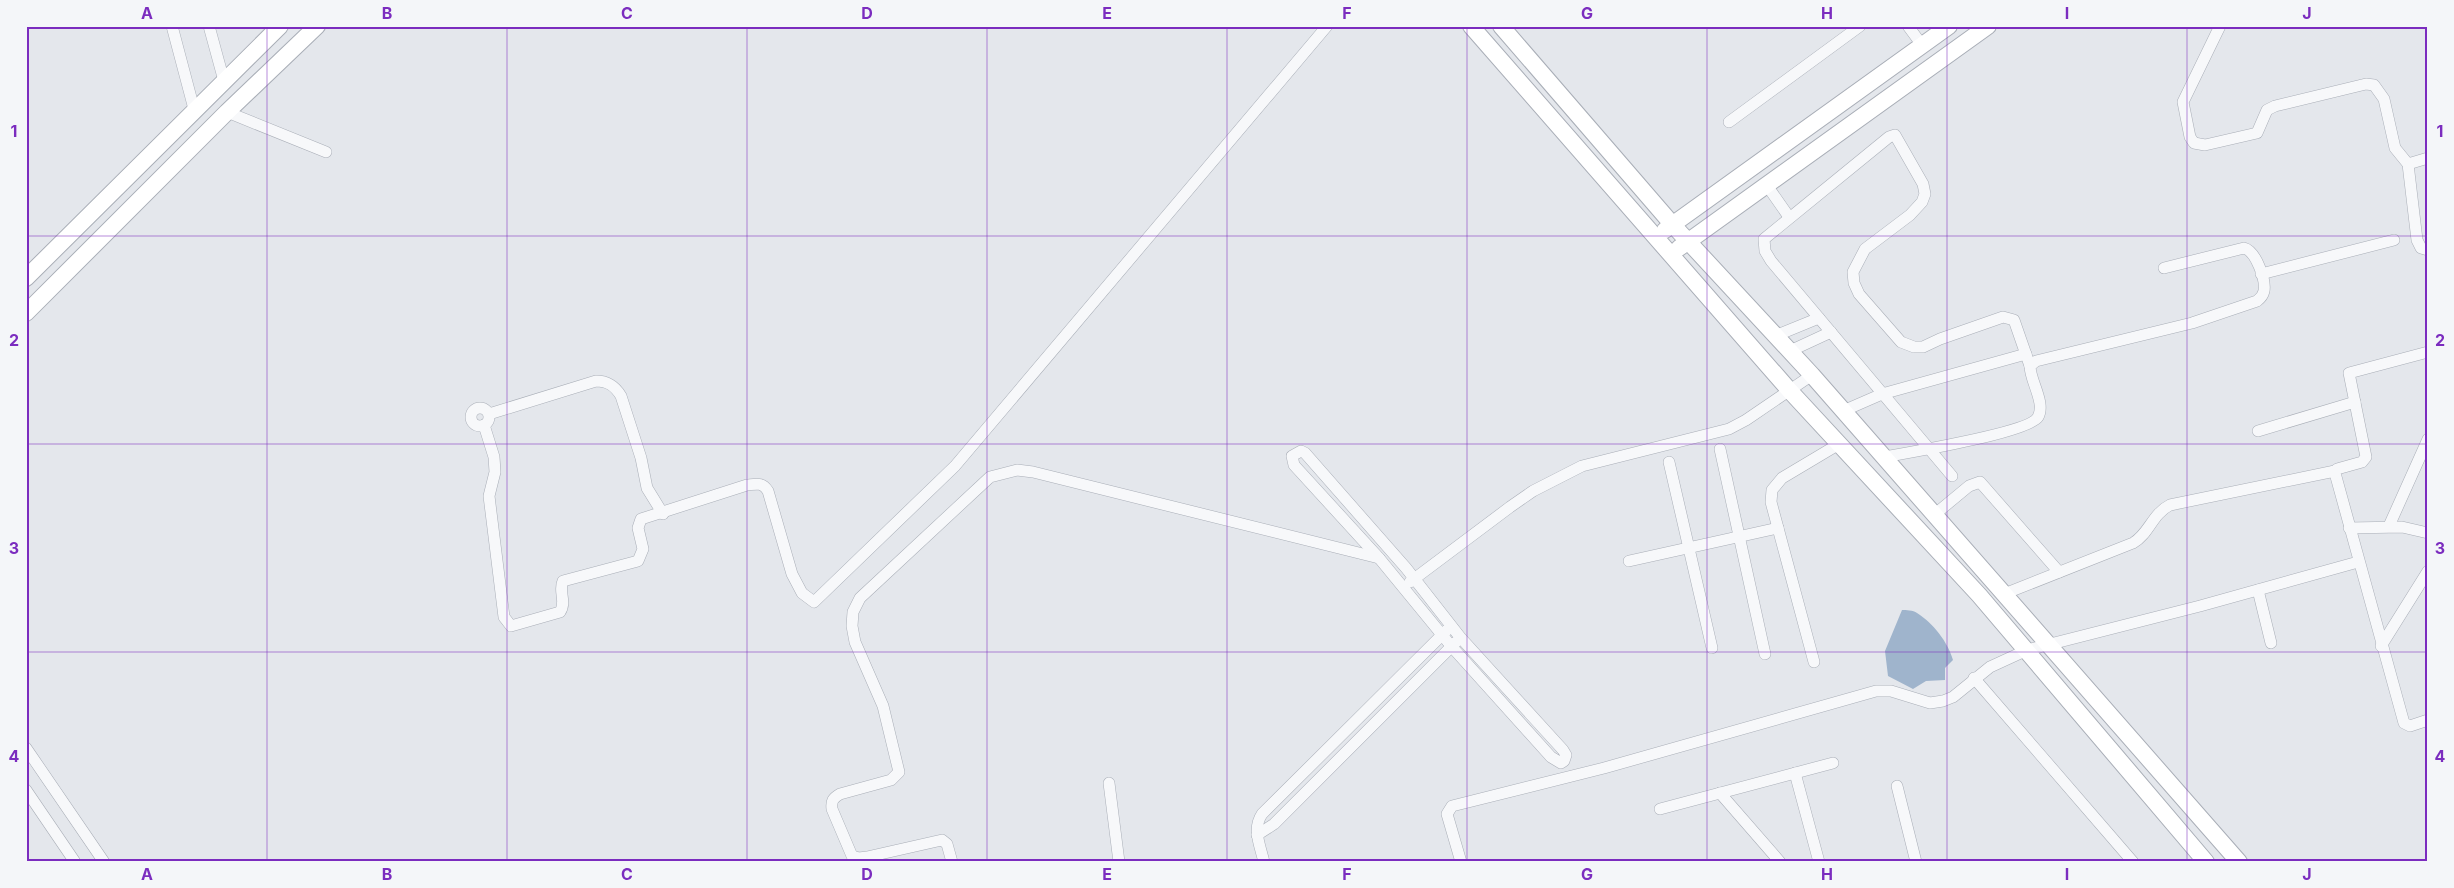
<svg xmlns="http://www.w3.org/2000/svg" width="2454" height="888" viewBox="0 0 2454 888" font-family="Inter,sans-serif">
<style>
.water{fill:#9fb4cc}
.lines{fill:none;stroke-linecap:round;stroke-linejoin:round}
.street-casing{stroke:#a9aeb7;stroke-width:12}
.secondary-casing{stroke:#a9aeb7;stroke-width:18}
.street{stroke:#f7f8fa;stroke-width:11}
.secondary{stroke:#fff;stroke-width:16}
.grid{fill:none;stroke:#7b2cbf;stroke-width:1;stroke-opacity:0.55}
.neatline{fill:none;stroke:#7b2cbf;stroke-width:2}
.grid-label{font-size:16px;text-anchor:middle;font-weight:bold;fill:#7b2cbf}
</style>
<rect width="100%" height="100%" fill="#e4e7ec"/>
<path class="water" d="M1902,610C1906,610 1913,610 1917,613C1933,623 1948,642 1953,660L1945,668V680L1926,681L1913,689L1888,676L1885,651Z"/>
<g class="lines">
<defs>
<g id="street">
<polyline points="172,26 194,109"/>
<polyline points="209,26 224,81"/>
<polyline points="1908,26 1922,45"/>
<polyline points="2220,26 2183,102 2190,137 2194,143 2205,145 2257,133 2267,110 2275,106 2366,84 2374,85 2384,99 2395,148 2408,164 2417,240 2421,248 2428,250"/>
<polyline points="227,112 326,152"/>
<polyline points="1729,122 1860,26"/>
<polyline points="2408,164 2428,158"/>
<polyline points="1766,184 1789,217"/>
<polyline points="2261,274 2394,240"/>
<polyline points="1775,336 1819,318"/>
<polyline points="1790,351 1831,332"/>
<polyline points="2428,352 2349,373 2366,457 2362,462 2337,469 2335,473 2404,723 2410,726 2428,720"/>
<circle cx="480" cy="417" r="9"/>
<polyline points="1843,411 1882,394 2026,354"/>
<path d="M489,414L596,381C608,381 615,386 621,396L641,458L647,488L663,514"/>
<path d="M484,425L494,457L495,472L489,496L504,617L511,626L560,612C567,602 558,591 563,581L638,561L643,549L638,528L641,519L747,485C757,484 762,482 768,491L792,574L802,593L814,602L955,466L1327,26"/>
<polyline points="2258,431 2355,402"/>
<polyline points="1720,449 1765,654"/>
<polygon points="1301,451 1305,453 1406,568 1460,637 1563,750 1566,755 1564,761 1561,763 1551,757 1452,647 1379,558 1294,465 1292,456"/>
<path d="M1884,457C1906,453 2030,432 2038,417C2046,403 2030,381 2030,366L2036,361L2192,323L2257,301C2261,298 2263,296 2264,291C2266,280 2256,251 2244,248L2164,268"/>
<polyline points="1669,462 1712,648"/>
<polyline points="1952,476 1771,261 1765,251 1764,239 1889,137 1895,135 1923,184 1925,194 1922,202 1910,215 1865,249 1853,272 1854,283 1859,294 1901,342 1914,347 1923,347 1940,339 2003,317 2014,320 2030,366"/>
<polyline points="1934,515 1969,486 1980,482 2059,572"/>
<polyline points="2389,526 2428,439"/>
<polyline points="2349,528 2402,527 2428,533"/>
<polyline points="1629,561 1778,528"/>
<polyline points="1410,582 1510,507 1533,491 1582,466 1729,429 1746,420 1812,375"/>
<polyline points="2258,590 2271,643"/>
<path d="M2004,594L2133,543C2149,534 2152,514 2170,505L2335,471"/>
<polyline points="2381,646 2428,571"/>
<polyline points="1814,662 1771,502 1772,490 1782,478 1839,444"/>
<polyline points="1974,678 2133,862"/>
<polyline points="26,748 104,862"/>
<polyline points="1795,773 1819,862"/>
<polyline points="1109,783 1119,862"/>
<polyline points="1897,786 1916,862"/>
<polyline points="26,790 75,862"/>
<polyline points="1720,793 1780,862"/>
<polyline points="1660,809 1833,763"/>
<polyline points="1257,835 1274,824 1456,642"/>
<path d="M952,862L947,844L942,840L867,857L859,858L852,856L832,809C831,801 833,798 840,794L891,780L899,772L883,706L855,642L852,626L853,612L860,598L990,477L1017,470L1033,472L1379,558"/>
<path d="M1264,862C1260,845 1252,829 1262,814L1447,630"/>
<polyline points="1461,862 1447,814 1452,806 1604,768 1876,691 1891,691 1930,703 1943,701 1953,697 1990,667 2027,650 2200,606 2358,562"/>
</g>
<g id="secondary">
<polyline points="1471,26 1790,391 1979,595 2206,862"/>
<polyline points="1501,26 1672,224 1812,375 2239,862"/>
<polyline points="1665,230 1949,26"/>
<polyline points="1679,248 1988,26"/>
<polyline points="26,278 280,26"/>
<polyline points="26,313 227,112 317,26"/>
</g>
</defs>
<use href="#street" class="street-casing"/>
<use href="#secondary" class="secondary-casing"/>
<use href="#street" class="street"/>
<use href="#secondary" class="secondary"/>
</g>
<path class="grid" d="M267,26V862M507,26V862M747,26V862M987,26V862M1227,26V862M1467,26V862M1707,26V862M1947,26V862M2187,26V862M26,236H2428M26,444H2428M26,652H2428"/>
<rect width="2454" height="888" fill="none" stroke="#f4f6f9" stroke-width="55"/>
<rect x="28" y="28" width="2398" height="832" class="neatline"/>
<g class="grid-label">
<text x="147" y="19">A</text>
<text x="387" y="19">B</text>
<text x="627" y="19">C</text>
<text x="867" y="19">D</text>
<text x="1107" y="19">E</text>
<text x="1347" y="19">F</text>
<text x="1587" y="19">G</text>
<text x="1827" y="19">H</text>
<text x="2067" y="19">I</text>
<text x="2307" y="19">J</text>
<text x="14" y="137">1</text>
<text x="2440" y="137">1</text>
<text x="14" y="346">2</text>
<text x="2440" y="346">2</text>
<text x="14" y="554">3</text>
<text x="2440" y="554">3</text>
<text x="14" y="762">4</text>
<text x="2440" y="762">4</text>
<text x="147" y="880">A</text>
<text x="387" y="880">B</text>
<text x="627" y="880">C</text>
<text x="867" y="880">D</text>
<text x="1107" y="880">E</text>
<text x="1347" y="880">F</text>
<text x="1587" y="880">G</text>
<text x="1827" y="880">H</text>
<text x="2067" y="880">I</text>
<text x="2307" y="880">J</text>
</g>
</svg>
